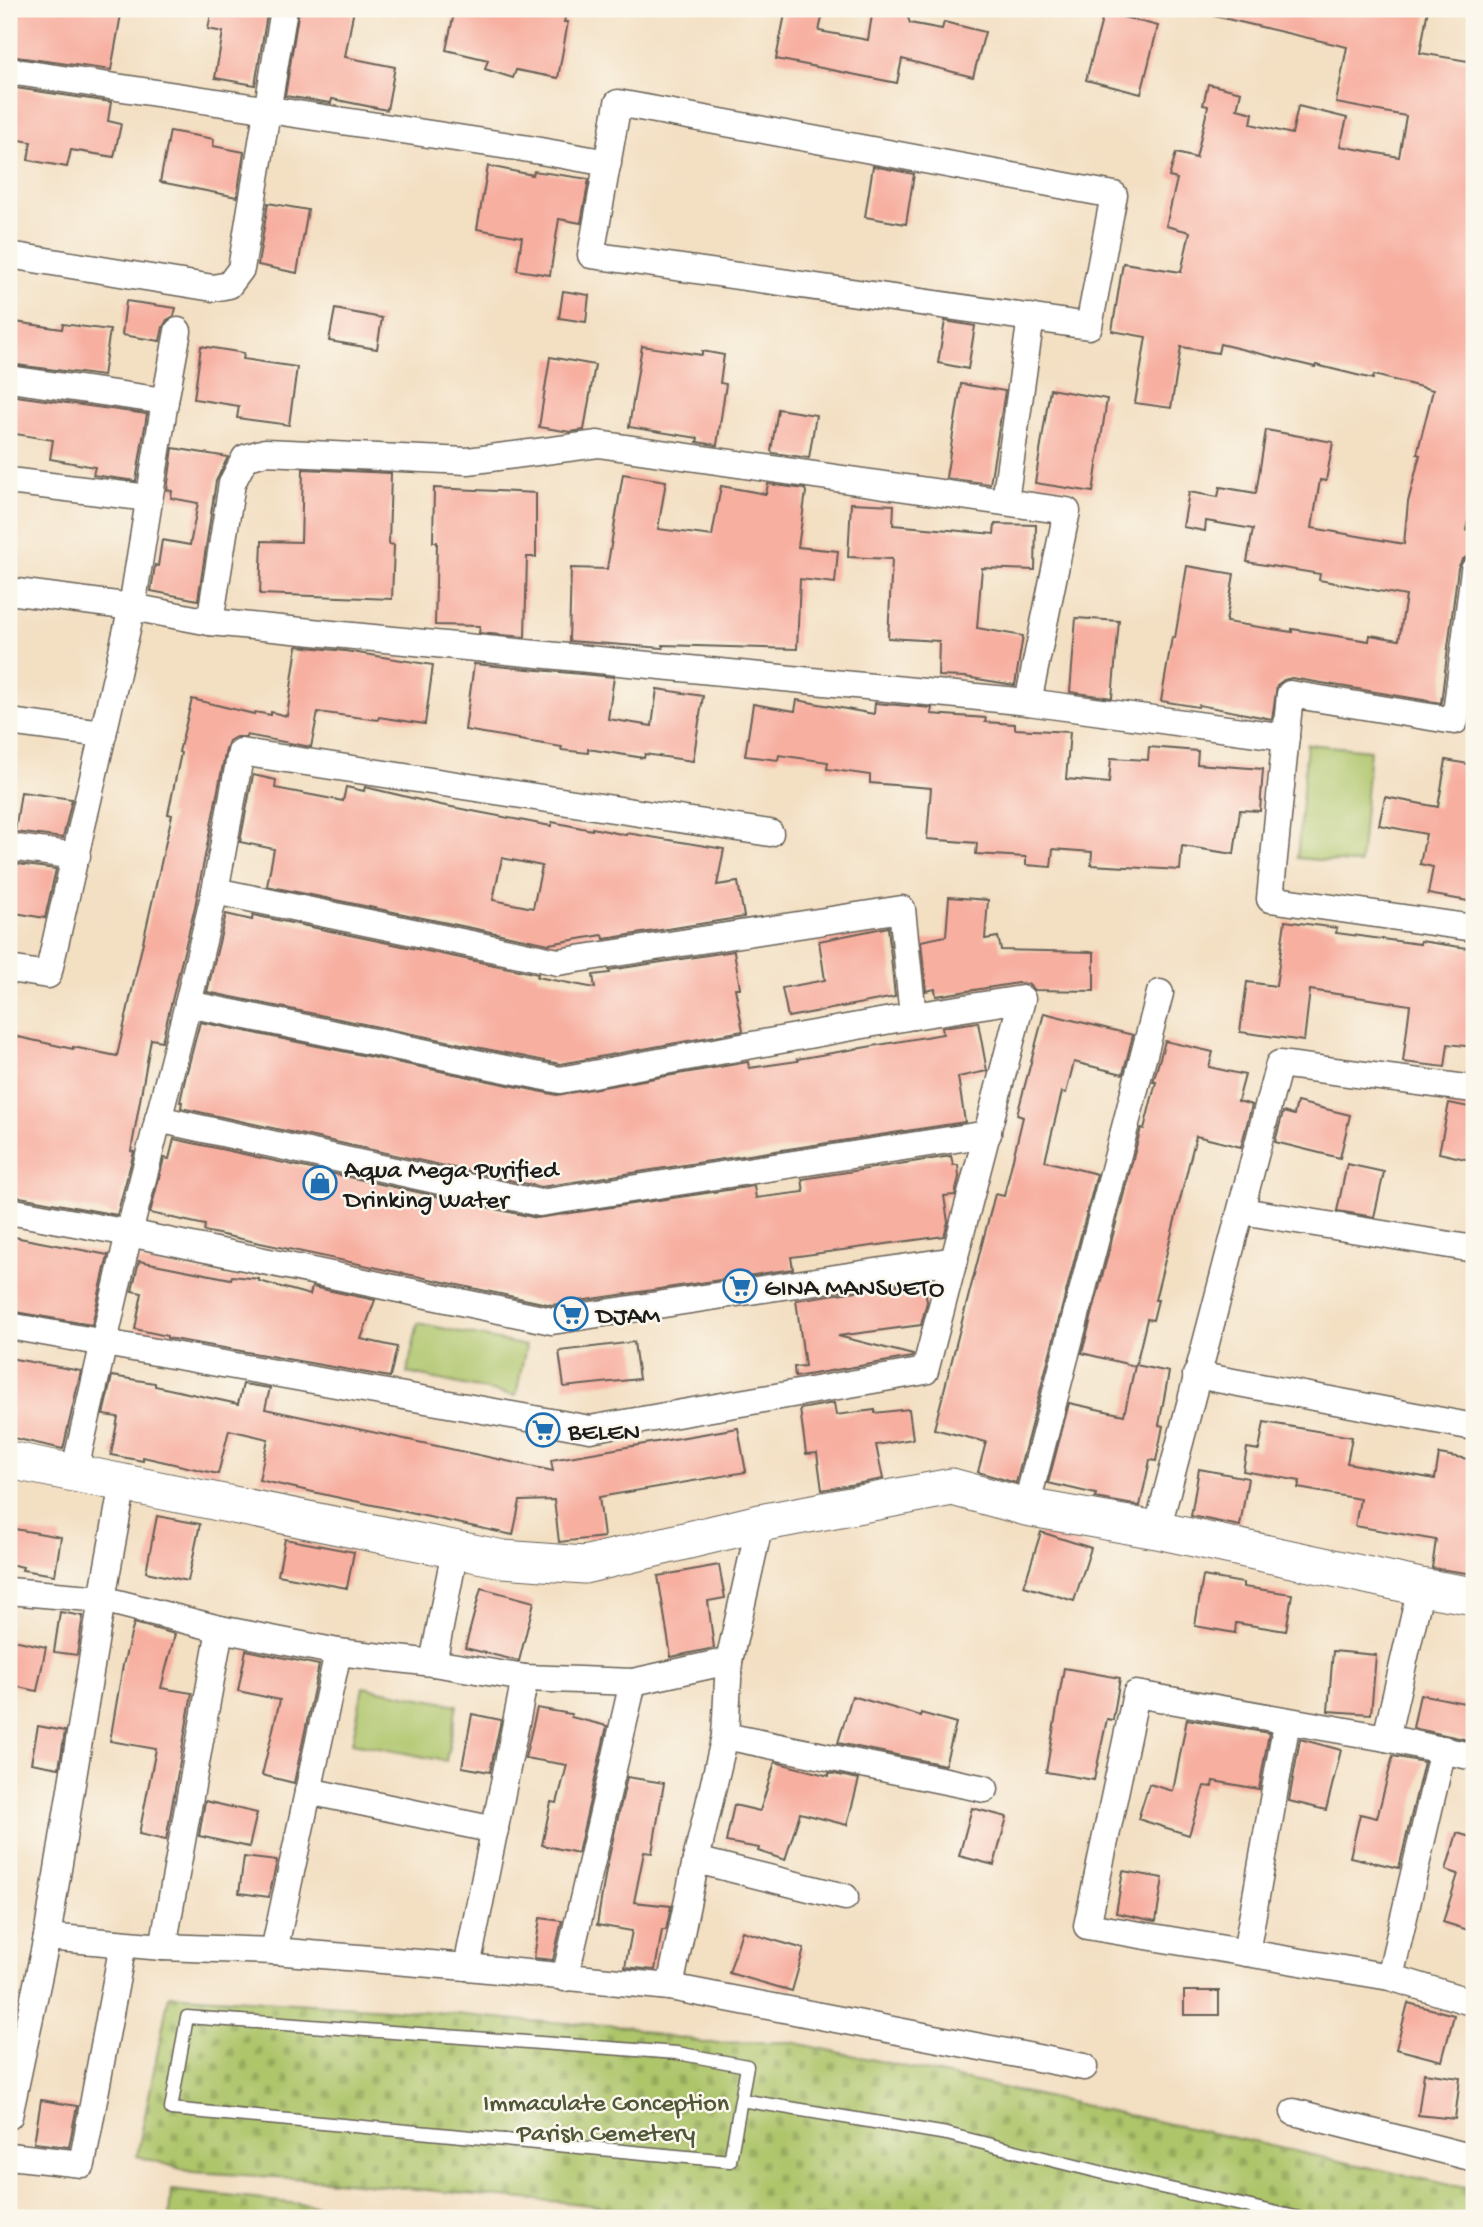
<svg xmlns="http://www.w3.org/2000/svg" width="1483" height="2227" viewBox="0 0 1483 2227" font-family="'Gochi Hand',sans-serif">
<style>
.cemetery{fill:url(#cemetery-stones);stroke:#657043;stroke-width:2}
.pitch{fill:#aec56a;stroke:#657043;stroke-width:2}
.building{fill:#f7afa0;fill-rule:evenodd}
.lines{fill:none;stroke-linecap:round;stroke-linejoin:round}
.lane-casing{stroke:#676056;stroke-width:15}
.street-casing{stroke:#676056;stroke-width:29}
.secondary-casing{stroke:#676056;stroke-width:39}
.lane{stroke:#fff;stroke-width:12}
.street{stroke:#fff;stroke-width:26}
.secondary{stroke:#fff;stroke-width:37}
.labels{text-anchor:middle;stroke-width:5;stroke-linejoin:round;paint-order:stroke}
.poi-label{font-size:26px;fill:#1c1c1c;stroke:#fbf7ec;text-anchor:start}
.park-label{font-size:26px;fill:#4f5737;stroke:#fbf7ec}
</style>
<defs>
<pattern id="cemetery-stones" width="16" height="16" patternUnits="userSpaceOnUse" patternTransform="scale(1.75)"><rect width="16" height="16" fill="#aec56a"/><path d="M2 7V4a2 2 0 0 1 4 0v3zM10 15v-3a2 2 0 0 1 4 0v3z" fill="#95a95b"/></pattern>
</defs>
<rect width="100%" height="100%" fill="#fbf7ec"/>
<filter id="ink" filterUnits="userSpaceOnUse"><feTurbulence type="fractalNoise" baseFrequency=".0143" numOctaves="2"/><feDisplacementMap in="SourceGraphic" scale="14" xChannelSelector="R" yChannelSelector="G"/><feConvolveMatrix kernelMatrix="1 2 1 2 8 2 1 2 1" color-interpolation-filters="sRGB"/></filter>
<filter id="wash" filterUnits="userSpaceOnUse"><feTurbulence type="fractalNoise" baseFrequency=".00686" numOctaves="4" result="noise"/><feDisplacementMap in="SourceGraphic" scale="28" xChannelSelector="R" yChannelSelector="G"/><feGaussianBlur stdDeviation="1.57" result="paint"/><feColorMatrix in="noise" values="0 0 0 0 0 0 0 0 0 0 0 0 0 0 0 0 0 1.4 0 .05"/><feComposite in="paint" operator="in"/></filter>
<g filter="url(#wash)">
<rect width="100%" height="100%" fill="#f3dfc2"/>
<g class="cemetery">
<polygon points="169,1995 434,2012 527,2021 627,2026 658,2035 689,2039 703,2043 791,2042 1474,2190 1474,2218 703,2218 563,2202 466,2194 325,2180 192,2172 137,2156"/>
<polygon points="171,2190 429,2218 169,2218"/>
</g>
<g class="pitch">
<polygon points="1307,744 1370,750 1360,864 1297,858"/>
<polygon points="418,1323 526,1346 516,1396 407,1373"/>
<polygon points="363,1687 457,1705 446,1761 352,1743"/>
</g>
<g id="blocks">
<g class="building">
<polygon points="9,9 122,9 111,70 9,56"/>
<polygon points="212,9 268,9 255,85 215,78 223,32 208,29"/>
<polygon points="299,9 354,9 345,57 395,67 387,110 332,99 331,103 285,96"/>
<polygon points="455,9 567,9 564,22 568,22 558,78 516,70 513,78 485,69 488,60 446,50"/>
<polygon points="786,9 824,9 819,31 868,40 873,9 905,9 910,23 942,29 944,22 985,32 973,77 902,59 897,83 776,59"/>
<polygon points="1214,9 1428,9 1420,53 1474,62 1474,496 1466,530 1472,531 1469,555 1462,560 1458,568 1441,703 1292,678 1284,680 1277,685 1272,719 1199,705 1198,707 1161,701 1172,637 1175,638 1187,566 1234,574 1226,622 1292,632 1292,629 1369,641 1370,635 1399,640 1406,596 1319,580 1320,574 1247,562 1253,529 1206,521 1205,531 1183,527 1189,492 1218,497 1220,487 1256,493 1266,430 1333,442 1326,481 1320,480 1312,528 1404,544 1408,502 1420,455 1417,454 1433,390 1374,375 1373,379 1316,365 1315,367 1220,344 1218,353 1181,347 1171,408 1135,403 1146,337 1112,331 1123,263 1181,272 1190,232 1166,226 1177,179 1169,177 1176,153 1196,158 1208,106 1203,105 1208,84 1241,92 1237,109 1253,113 1251,124 1292,134 1298,106 1347,118 1340,146 1399,157 1406,116 1336,103 1347,47 1214,16"/>
<polygon points="1104,12 1158,26 1141,94 1086,80"/>
<polygon points="9,87 111,102 108,121 121,124 114,157 71,150 67,167 28,160 31,142 9,138"/>
<polygon points="170,131 214,139 213,146 244,152 237,197 160,182"/>
<polygon points="488,166 533,175 534,171 589,179 581,223 559,219 550,275 517,270 522,237 477,229"/>
<polygon points="873,166 914,174 906,224 865,217"/>
<polygon points="268,203 308,210 297,273 258,265"/>
<polygon points="563,291 589,295 586,322 559,318"/>
<polygon points="126,301 176,308 174,316 167,320 163,327 160,341 122,335"/>
<polygon points="335,309 382,318 377,349 329,341"/>
<polygon points="9,321 62,329 63,324 110,330 103,376 9,364"/>
<polygon points="945,321 975,326 968,369 938,363"/>
<polygon points="201,346 244,353 243,359 297,367 289,425 237,418 239,406 194,399"/>
<polygon points="642,346 702,355 702,351 724,355 720,383 726,384 717,445 697,442 698,438 629,427"/>
<polygon points="550,357 595,365 584,430 570,432 539,427"/>
<polygon points="961,384 1005,391 990,484 946,478"/>
<polygon points="1050,389 1107,399 1093,492 1035,483"/>
<polygon points="9,395 147,414 136,481 93,475 95,467 50,459 53,440 9,433"/>
<polygon points="778,409 816,415 809,458 773,453 771,451"/>
<polygon points="173,448 228,457 216,481 198,600 151,591 155,565 158,566 162,540 190,545 198,503 171,498 172,491 167,490"/>
<polygon points="303,469 391,473 389,544 394,545 392,599 260,594 262,541 301,542"/>
<polygon points="623,474 666,481 658,529 712,536 721,486 766,494 768,484 805,489 806,492 798,547 838,551 835,583 800,579 797,649 663,645 663,648 569,641 571,568 607,569"/>
<polygon points="434,488 536,493 536,557 527,557 525,637 479,633 480,626 435,625 437,542 433,542"/>
<polygon points="851,503 894,505 893,525 994,534 995,524 1036,525 1035,570 982,568 977,628 1023,636 1015,685 965,677 938,676 939,641 888,638 892,559 848,557"/>
<polygon points="1076,618 1119,621 1112,698 1070,692"/>
<polygon points="297,646 345,651 433,665 425,724 379,717 378,720 318,712 311,747 247,735 246,737 236,737 229,741 226,749 195,907 162,1041 151,1039 131,1151 134,1152 117,1215 9,1195 9,1083 14,1060 9,1059 9,1035 73,1049 73,1047 117,1056 172,815 168,814 181,753 179,752 192,699 254,714 255,712 271,715 271,712 287,716"/>
<polygon points="474,664 614,677 608,719 652,726 657,689 703,696 693,761 645,754 644,758 588,749 588,753 561,750 562,747 519,740 519,739 465,730"/>
<polygon points="797,700 874,714 875,703 932,708 931,714 986,718 985,722 1015,724 1015,729 1070,732 1066,779 1109,783 1111,758 1148,760 1149,747 1198,751 1197,764 1263,769 1260,811 1240,810 1234,854 1182,846 1180,870 1091,865 1092,852 1053,849 1051,867 1026,865 1026,857 976,854 977,843 927,839 931,788 870,783 870,775 827,769 828,762 779,755 778,760 745,756 753,704 795,711"/>
<polygon points="1446,760 1474,765 1474,902 1428,894 1433,867 1420,864 1426,834 1379,825 1385,797 1438,807"/>
<path d="M253,775L276,780L275,788L343,801L346,787L364,791L365,787L441,805L551,826L552,822L592,830V828L626,835L627,833L724,849L717,885L738,882L744,917L604,939L603,935L549,944L267,886L274,849L240,842ZM502,858L542,866L533,908L493,900Z"/>
<polygon points="21,792 72,799 63,838 15,832"/>
<polygon points="10,863 56,869 45,918 9,912"/>
<polygon points="949,897 988,900 985,939 998,937 1001,950 1094,952 1094,991 1034,990 1028,984 1018,983 936,996 935,989 926,991 921,941 946,936"/>
<polygon points="226,914 252,920 253,915 538,974 537,977 595,988 593,975 610,973 609,970 734,951 740,988 735,988 743,1031 560,1064 207,992"/>
<polygon points="1285,921 1337,928 1336,933 1420,944 1420,941 1474,949 1474,1047 1448,1044 1445,1067 1403,1062 1410,1005 1310,990 1304,1041 1240,1032 1247,982 1276,986"/>
<polygon points="888,927 895,997 788,1017 782,988 825,980 819,941"/>
<polygon points="1044,1013 1133,1035 1123,1074 1074,1062 1066,1093 1062,1092 1045,1161 1097,1174 1016,1483 978,1472 986,1442 934,1429 995,1194 1004,1196 1023,1117 1017,1115"/>
<polygon points="200,1022 557,1095 748,1062 749,1068 798,1061 797,1059 943,1034 942,1027 978,1022 987,1071 958,1077 965,1122 541,1187 181,1108 182,1102 180,1102 185,1079"/>
<polygon points="1165,1041 1213,1052 1209,1067 1245,1075 1238,1101 1252,1105 1241,1147 1196,1136 1155,1300 1158,1300 1153,1320 1147,1319 1136,1365 1169,1372 1159,1425 1163,1426 1156,1461 1150,1460 1140,1506 1095,1498 1096,1494 1048,1483 1069,1403 1124,1415 1135,1366 1082,1353 1141,1128 1144,1129 1156,1082 1153,1082"/>
<polygon points="1297,1102 1350,1115 1340,1158 1275,1142 1283,1112 1294,1115"/>
<polygon points="1449,1103 1474,1108 1474,1161 1439,1153"/>
<polygon points="174,1139 537,1218 754,1186 756,1198 804,1192 802,1179 951,1156 953,1165 958,1165 959,1177 955,1195 944,1196 948,1222 944,1236 791,1257 793,1269 552,1305 204,1231 205,1225 150,1213 164,1158 169,1159"/>
<polygon points="1347,1164 1384,1172 1374,1217 1337,1211"/>
<polygon points="9,1236 108,1255 92,1325 9,1311"/>
<polygon points="139,1261 231,1279 232,1276 259,1279 259,1281 310,1295 312,1287 375,1300 361,1339 397,1347 390,1377 167,1338 167,1336 135,1329 142,1293 132,1291"/>
<polygon points="924,1281 927,1302 921,1325 838,1336 913,1355 912,1357 795,1377 794,1367 805,1366 796,1300"/>
<polygon points="634,1342 639,1379 564,1387 559,1351"/>
<polygon points="9,1358 81,1371 63,1449 9,1437"/>
<polygon points="112,1376 155,1383 155,1386 238,1404 243,1384 270,1388 265,1409 553,1471 551,1460 738,1428 746,1472 599,1497 604,1537 559,1542 554,1500 520,1501 513,1535 331,1496 259,1480 268,1439 229,1430 218,1474 143,1457 143,1461 111,1455 118,1417 103,1415"/>
<polygon points="834,1403 836,1415 875,1410 875,1413 909,1409 913,1439 876,1445 883,1479 822,1490 817,1453 806,1454 800,1409"/>
<polygon points="1264,1422 1352,1437 1347,1463 1435,1479 1439,1454 1474,1460 1474,1574 1432,1568 1436,1540 1355,1526 1360,1499 1298,1488 1300,1481 1243,1471 1247,1448 1259,1450"/>
<polygon points="1199,1469 1248,1478 1240,1526 1191,1516"/>
<polygon points="157,1516 200,1524 188,1581 146,1572"/>
<polygon points="9,1528 61,1537 55,1575 22,1570 23,1567 9,1564"/>
<polygon points="1041,1532 1091,1548 1074,1601 1024,1586"/>
<polygon points="285,1539 354,1552 347,1588 278,1575"/>
<polygon points="719,1565 725,1598 708,1601 714,1648 671,1657 658,1576"/>
<polygon points="1203,1576 1243,1583 1243,1587 1292,1594 1286,1631 1236,1623 1235,1633 1195,1626"/>
<polygon points="481,1588 534,1602 519,1661 465,1648"/>
<polygon points="60,1612 83,1616 77,1655 54,1652"/>
<polygon points="134,1623 175,1634 161,1688 192,1693 166,1840 139,1834 156,1749 110,1741 123,1665"/>
<polygon points="9,1639 46,1647 37,1691 9,1685"/>
<polygon points="246,1650 319,1665 294,1783 262,1775 280,1700 238,1691"/>
<polygon points="1333,1651 1376,1655 1371,1714 1328,1711"/>
<polygon points="1064,1668 1120,1678 1113,1720 1107,1719 1094,1780 1046,1772"/>
<polygon points="1420,1694 1474,1705 1468,1740 1413,1728"/>
<polygon points="852,1696 921,1716 921,1713 956,1723 945,1765 838,1743"/>
<polygon points="537,1708 571,1714 571,1717 607,1726 578,1853 542,1845 551,1802 557,1803 567,1765 525,1758"/>
<polygon points="472,1714 501,1720 490,1772 462,1767"/>
<polygon points="1187,1719 1269,1733 1259,1789 1213,1781 1212,1787 1204,1786 1189,1835 1138,1819 1149,1784 1173,1791"/>
<polygon points="38,1726 65,1731 59,1768 31,1763"/>
<polygon points="1300,1739 1341,1750 1326,1810 1289,1801"/>
<polygon points="1393,1756 1424,1762 1399,1868 1350,1857 1360,1814 1377,1818"/>
<polygon points="775,1762 829,1776 829,1773 859,1779 847,1825 800,1813 785,1860 758,1851 759,1848 726,1842 734,1805 760,1811"/>
<polygon points="627,1777 664,1783 652,1853 644,1852 634,1902 671,1906 666,1930 662,1930 655,1970 625,1967 632,1931 597,1925 606,1870"/>
<polygon points="205,1801 257,1813 249,1847 199,1836"/>
<polygon points="972,1808 1007,1817 994,1865 959,1856"/>
<polygon points="1457,1833 1474,1838 1474,1932 1443,1922 1458,1874 1446,1870"/>
<polygon points="244,1857 277,1861 269,1897 239,1893"/>
<polygon points="1123,1871 1163,1878 1156,1921 1116,1913"/>
<polygon points="540,1918 562,1921 553,1960 534,1958"/>
<polygon points="742,1931 804,1949 792,1991 729,1973"/>
<rect x="1184" y="1991" width="35" height="24"/>
<polygon points="1408,2003 1454,2015 1442,2061 1396,2049"/>
<polygon points="1424,2073 1460,2078 1455,2119 1418,2115"/>
<polygon points="41,2100 77,2106 69,2147 34,2143"/>
</g>
</g>
</g>
<g filter="url(#ink)">
<use href="#blocks" fill-opacity="0" stroke="#676056" stroke-width="2"/>
<g class="lines">
<defs>
<g id="lane">
<polygon points="187,2017 677,2053 747,2066 730,2161 171,2109"/>
<polyline points="741,2100 947,2134 1152,2185 1300,2218"/>
</g>
<g id="street">
<polyline points="9,71 523,148 608,163"/>
<polygon points="618,103 1114,195 1089,326 591,255"/>
<polyline points="9,255 213,288 229,285 241,269 284,9"/>
<polyline points="9,379 165,401"/>
<polyline points="9,481 149,498"/>
<polyline points="1005,501 1031,317"/>
<polyline points="1474,570 1455,721 1290,694 1270,899 1474,928"/>
<polyline points="9,591 132,607 210,622 1028,702 1286,737"/>
<polyline points="210,622 232,483 245,458 265,452 468,461 598,444 1067,511 1028,702"/>
<polyline points="9,722 103,734"/>
<polyline points="9,847 77,856"/>
<polyline points="215,891 558,962 902,909 913,1016"/>
<polyline points="9,969 48,975 132,607 165,401 178,331"/>
<polyline points="158,1119 540,1203 988,1134"/>
<polyline points="9,1211 129,1233 552,1321 955,1260"/>
<polyline points="1242,1211 1474,1249"/>
<polyline points="9,1326 590,1429 925,1371 1022,999 913,1016 560,1080 188,1004"/>
<polyline points="1196,1375 1474,1427"/>
<polyline points="74,1473 129,1233 188,1004 215,891 241,752 770,833"/>
<polyline points="1026,1507 1160,993"/>
<polyline points="760,1523 729,1661 725,1736 985,1789"/>
<polyline points="1157,1530 1279,1064 1474,1089"/>
<polyline points="9,1591 102,1599 220,1629 338,1652 433,1663 525,1678 633,1682 729,1661"/>
<polyline points="433,1663 455,1550"/>
<polyline points="1386,1738 1421,1587"/>
<polyline points="1474,1757 1386,1738 1136,1694 1087,1926 1390,1977 1474,2003"/>
<polyline points="308,1791 495,1830"/>
<polyline points="696,1860 845,1897"/>
<polyline points="47,1937 102,1599 123,1483"/>
<polyline points="163,1947 220,1629"/>
<polyline points="274,1951 338,1652"/>
<polyline points="1246,1953 1287,1721"/>
<polyline points="467,1967 525,1678"/>
<polyline points="1390,1977 1443,1749"/>
<polyline points="565,1978 633,1682"/>
<polyline points="670,1987 696,1860 725,1736"/>
<polyline points="1294,2112 1474,2158"/>
<polyline points="9,2116 47,1937 163,1947 274,1951 467,1967 670,1987 1084,2067"/>
<polyline points="9,2156 82,2164 123,1944"/>
</g>
<polyline id="secondary" points="9,1460 503,1559 584,1565 760,1523 952,1487 1026,1507 1157,1530 1421,1587 1474,1596"/>
</defs>
<use href="#lane" class="lane-casing"/>
<use href="#street" class="street-casing"/>
<use href="#secondary" class="secondary-casing"/>
<use href="#lane" class="lane"/>
<use href="#street" class="street"/>
<use href="#secondary" class="secondary"/>
</g>
</g>
<defs>
<symbol id="shop-ring" viewBox="-11 -11 22 22"><circle r="9.5" fill="#fbf7ec" stroke="#1f6fb2" stroke-width="1.5"/><path d="M-5-2.5h2.3a2.7 3.5 0 0 1 5.4 0H5L5.5 6h-11ZM-1.5-2.5h3a1.5 2.3 0 0 0-3 0Z" fill="#1f6fb2"/></symbol>
<symbol id="supermarket-ring" viewBox="-11 -11 22 22"><circle r="9.5" fill="#fbf7ec" stroke="#1f6fb2" stroke-width="1.5"/><path d="M-6-5.5h2.5l.6 2H6L4.5 2H-2.5L-4.4-4H-6ZM-1.5 3.2a1.3 1.3 0 1 0 .1 0ZM3 3.2a1.3 1.3 0 1 0 .1 0Z" fill="#1f6fb2"/></symbol>
</defs>
<g fill-rule="evenodd">
<use href="#shop-ring" x="301" y="1164" width="38" height="38"/>
<use href="#supermarket-ring" x="721" y="1267" width="38" height="38"/>
<use href="#supermarket-ring" x="552" y="1295" width="38" height="38"/>
<use href="#supermarket-ring" x="524" y="1411" width="38" height="38"/>
</g>
<g class="labels">
<g class="poi-label">
<text x="344" y="1177">Aqua Mega Purified<tspan x="344" dy="30">Drinking Water</tspan></text>
<text x="764" y="1295">GINA MANSUETO</text>
<text x="596" y="1323">DJAM</text>
<text x="568" y="1439">BELEN</text>
</g>
<g class="park-label">
<text x="606" y="2110">Immaculate Conception<tspan x="606" dy="30">Parish Cemetery</tspan></text>
</g>
</g>
<rect width="1483" height="2227" fill="none" stroke="#fbf7ec" stroke-width="35"/>
</svg>
